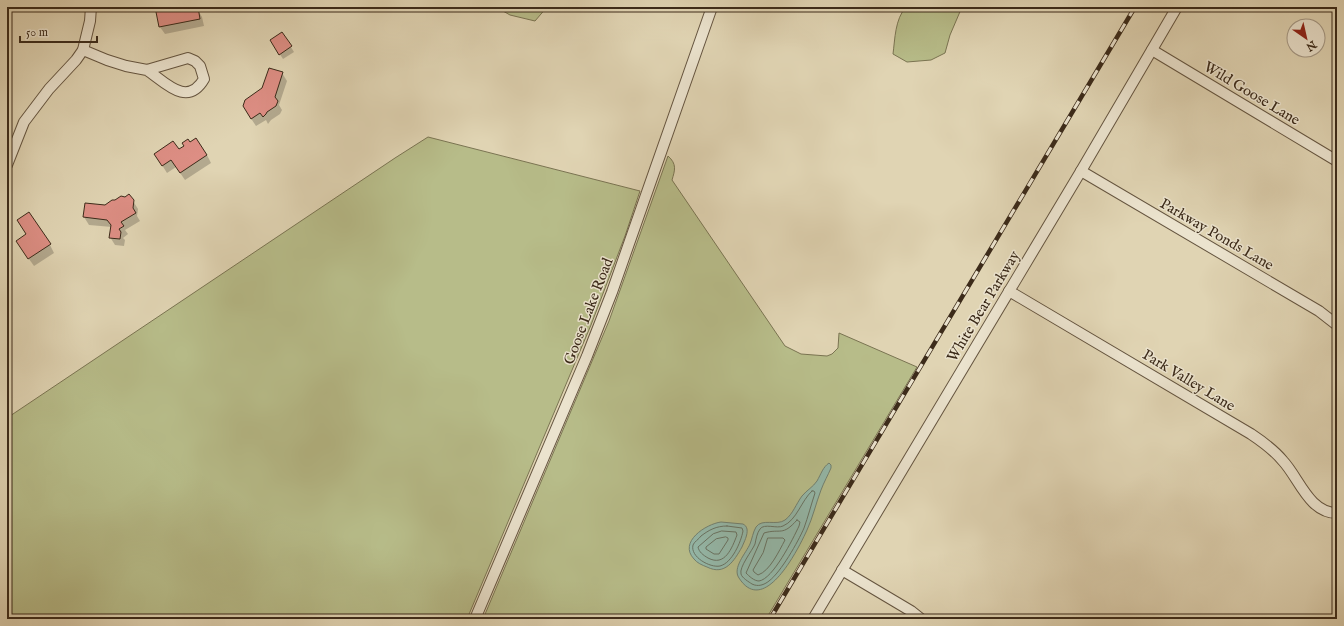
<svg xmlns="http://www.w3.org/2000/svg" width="1344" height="626" viewBox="0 0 1344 626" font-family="'IM FELL English',serif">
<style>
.green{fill:#b7bc89;stroke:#7a7452}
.water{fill:#94b8a9;stroke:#718070}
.shadow{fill:#0003}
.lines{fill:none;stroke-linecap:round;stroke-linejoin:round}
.shore{stroke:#687262;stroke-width:1}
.building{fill:#dd8e84;stroke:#3c2b1a}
.minor-casing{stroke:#655540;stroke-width:12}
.minor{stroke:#ebe3ce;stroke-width:10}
.rail-casing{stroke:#3c2b1a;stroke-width:4.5}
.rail{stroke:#ebe3ce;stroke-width:3;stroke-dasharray:9;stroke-linecap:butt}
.labels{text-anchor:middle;stroke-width:3;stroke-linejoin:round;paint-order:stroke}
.street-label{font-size:15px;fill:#3c2b1a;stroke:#ebe3ce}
</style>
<rect width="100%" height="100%" fill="#e0d4b3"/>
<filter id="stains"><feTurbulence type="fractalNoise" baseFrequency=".005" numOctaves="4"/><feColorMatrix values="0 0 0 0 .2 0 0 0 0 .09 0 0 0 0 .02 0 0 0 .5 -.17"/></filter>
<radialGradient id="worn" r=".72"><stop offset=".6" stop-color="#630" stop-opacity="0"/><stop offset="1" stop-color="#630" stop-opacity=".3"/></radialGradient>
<g class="green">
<polygon points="496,7 547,7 535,21 510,15"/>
<path d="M906,7H962L950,35L945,53L931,60L907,62L893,54C895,39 895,19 906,7Z"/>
<polygon points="428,137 640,191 625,236 591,325 467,619 7,619 7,418 395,158"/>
<path d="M668,156C677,164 675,170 672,180L785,346L801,354L827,356L832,354L838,348L839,333L917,367L766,619H483L609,321Z"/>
</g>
<g class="water">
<path d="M829,463L831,465V468C828,475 824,482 821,490C816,503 813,517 807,530C798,550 764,617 739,578C732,568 746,553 750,544C752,539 753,532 756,527C762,518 777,526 785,520C793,514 796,504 802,496C807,490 813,487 817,481C821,474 823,467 829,463Z"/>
<path d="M721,522L743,524C746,526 746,526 747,529C748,535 744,542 742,547C734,561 725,576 707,567C702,565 697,563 694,559C678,542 706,524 721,522Z"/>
</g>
<g class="shadow">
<polygon points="156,7 189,7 190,10 197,9 202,17 204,26 165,34 160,27"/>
<polygon points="282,33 294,52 283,59 274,45"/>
<polygon points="282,73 287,81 279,105 282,110 280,114 271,120 268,124 266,120 256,126 248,114"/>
<polygon points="179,151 207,155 211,163 185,180 176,167 167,173 155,154"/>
<polygon points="133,201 138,209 137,216 140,221 125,230 128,234 123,238 125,240 124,246 115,245 110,237 112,227 89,225 84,217 105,206"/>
<polygon points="50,245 54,253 34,266 22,249"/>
</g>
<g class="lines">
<g class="shore">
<path d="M812,491H814L815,493C811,505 808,517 804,528C798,542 781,572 769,581C764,585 758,587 752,584C749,582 742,578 741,574C739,567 752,551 755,544C756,539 757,533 760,529C764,523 777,529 783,526C797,520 801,501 812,491Z"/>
<path d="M797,520L800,522L799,526C793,539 773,579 759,581C754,581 749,576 746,573L764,533C781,528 782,537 797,520Z"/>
<path d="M727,526L742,528L743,531C741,542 732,563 720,566C710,568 690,557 693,545C694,542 699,539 701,536C709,530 716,526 727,526Z"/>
<path d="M722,531L736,532L737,535C732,548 725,567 708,558C703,555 699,552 698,547L713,534Z"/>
<polygon points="726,537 728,538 728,540 719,554 714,554 706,549 706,547 716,539"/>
<path d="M768,538H783L785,540C779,551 770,571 758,575L754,572L753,570L763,553Z"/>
</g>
</g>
<g class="building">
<polygon points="155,7 187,7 187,10 198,7 200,19 159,27"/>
<polygon points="282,32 292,46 279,55 270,40"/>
<polygon points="269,68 283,72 275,97 278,101 276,106 267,112 266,114 263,117 260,113 251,119 243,106 245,100 262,88"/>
<polygon points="196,138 207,155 180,173 171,160 162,166 154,154 173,141 179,149 184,146 182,143 188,139 190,142"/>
<polygon points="129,194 134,200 133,208 136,213 121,222 124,226 119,229 121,232 120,239 109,238 111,225 107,220 83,217 85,203 105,205 112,200 115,200 121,196 125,197"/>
<polygon points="29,212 51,244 28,259 16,241 26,234 17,220"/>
</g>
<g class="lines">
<defs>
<g id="minor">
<path d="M83,50L107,60L126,66L147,70L188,58L195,61L200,66L204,79C187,108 165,82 147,70"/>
<polyline points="1152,50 1337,161"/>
<polyline points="7,165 24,122 49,89 76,60 83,50 90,21 91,7"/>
<polyline points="1081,171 1319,311 1337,325"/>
<path d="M1009,291L1251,434C1263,442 1274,450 1283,461C1299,478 1309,513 1337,513"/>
<polyline points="842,570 911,611 921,619"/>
<polyline points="475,619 587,356 612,292 712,7"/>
<polyline points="813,619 1081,171 1177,7"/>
</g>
</defs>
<use href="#minor" class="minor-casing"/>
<use href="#minor" class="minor"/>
<defs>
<polyline id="rail" points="770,619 1135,7"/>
</defs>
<use href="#rail" class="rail-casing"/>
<use href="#rail" class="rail"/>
</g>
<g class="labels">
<g class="street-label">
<text transform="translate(1252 93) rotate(31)" y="5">Wild Goose Lane</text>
<text transform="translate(1217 234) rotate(30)" y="5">Parkway Ponds Lane</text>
<text transform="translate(983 306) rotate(-59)" y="5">White Bear Parkway</text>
<text transform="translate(588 311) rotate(-69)" y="5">Goose Lake Road</text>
<text transform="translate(1189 380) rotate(31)" y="5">Park Valley Lane</text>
</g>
</g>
<rect width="1344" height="626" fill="none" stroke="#e0d4b3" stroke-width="24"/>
<rect x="8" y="8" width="1328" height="610" fill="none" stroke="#3c2b1a" stroke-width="2"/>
<rect x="12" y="12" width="1320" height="602" fill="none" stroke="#3c2b1a"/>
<g transform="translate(1306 38) rotate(146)"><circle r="19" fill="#ebe3ce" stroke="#a59986"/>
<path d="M0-3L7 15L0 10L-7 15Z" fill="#8f2418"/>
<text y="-6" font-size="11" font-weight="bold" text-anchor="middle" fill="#3c2b1a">N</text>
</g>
<path d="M20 36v6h77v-6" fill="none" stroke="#3c2b1a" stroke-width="2"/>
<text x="26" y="36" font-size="12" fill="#3c2b1a" stroke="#ebe3ce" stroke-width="3" paint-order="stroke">50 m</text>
<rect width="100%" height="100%" filter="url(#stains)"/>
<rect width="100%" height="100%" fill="url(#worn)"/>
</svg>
